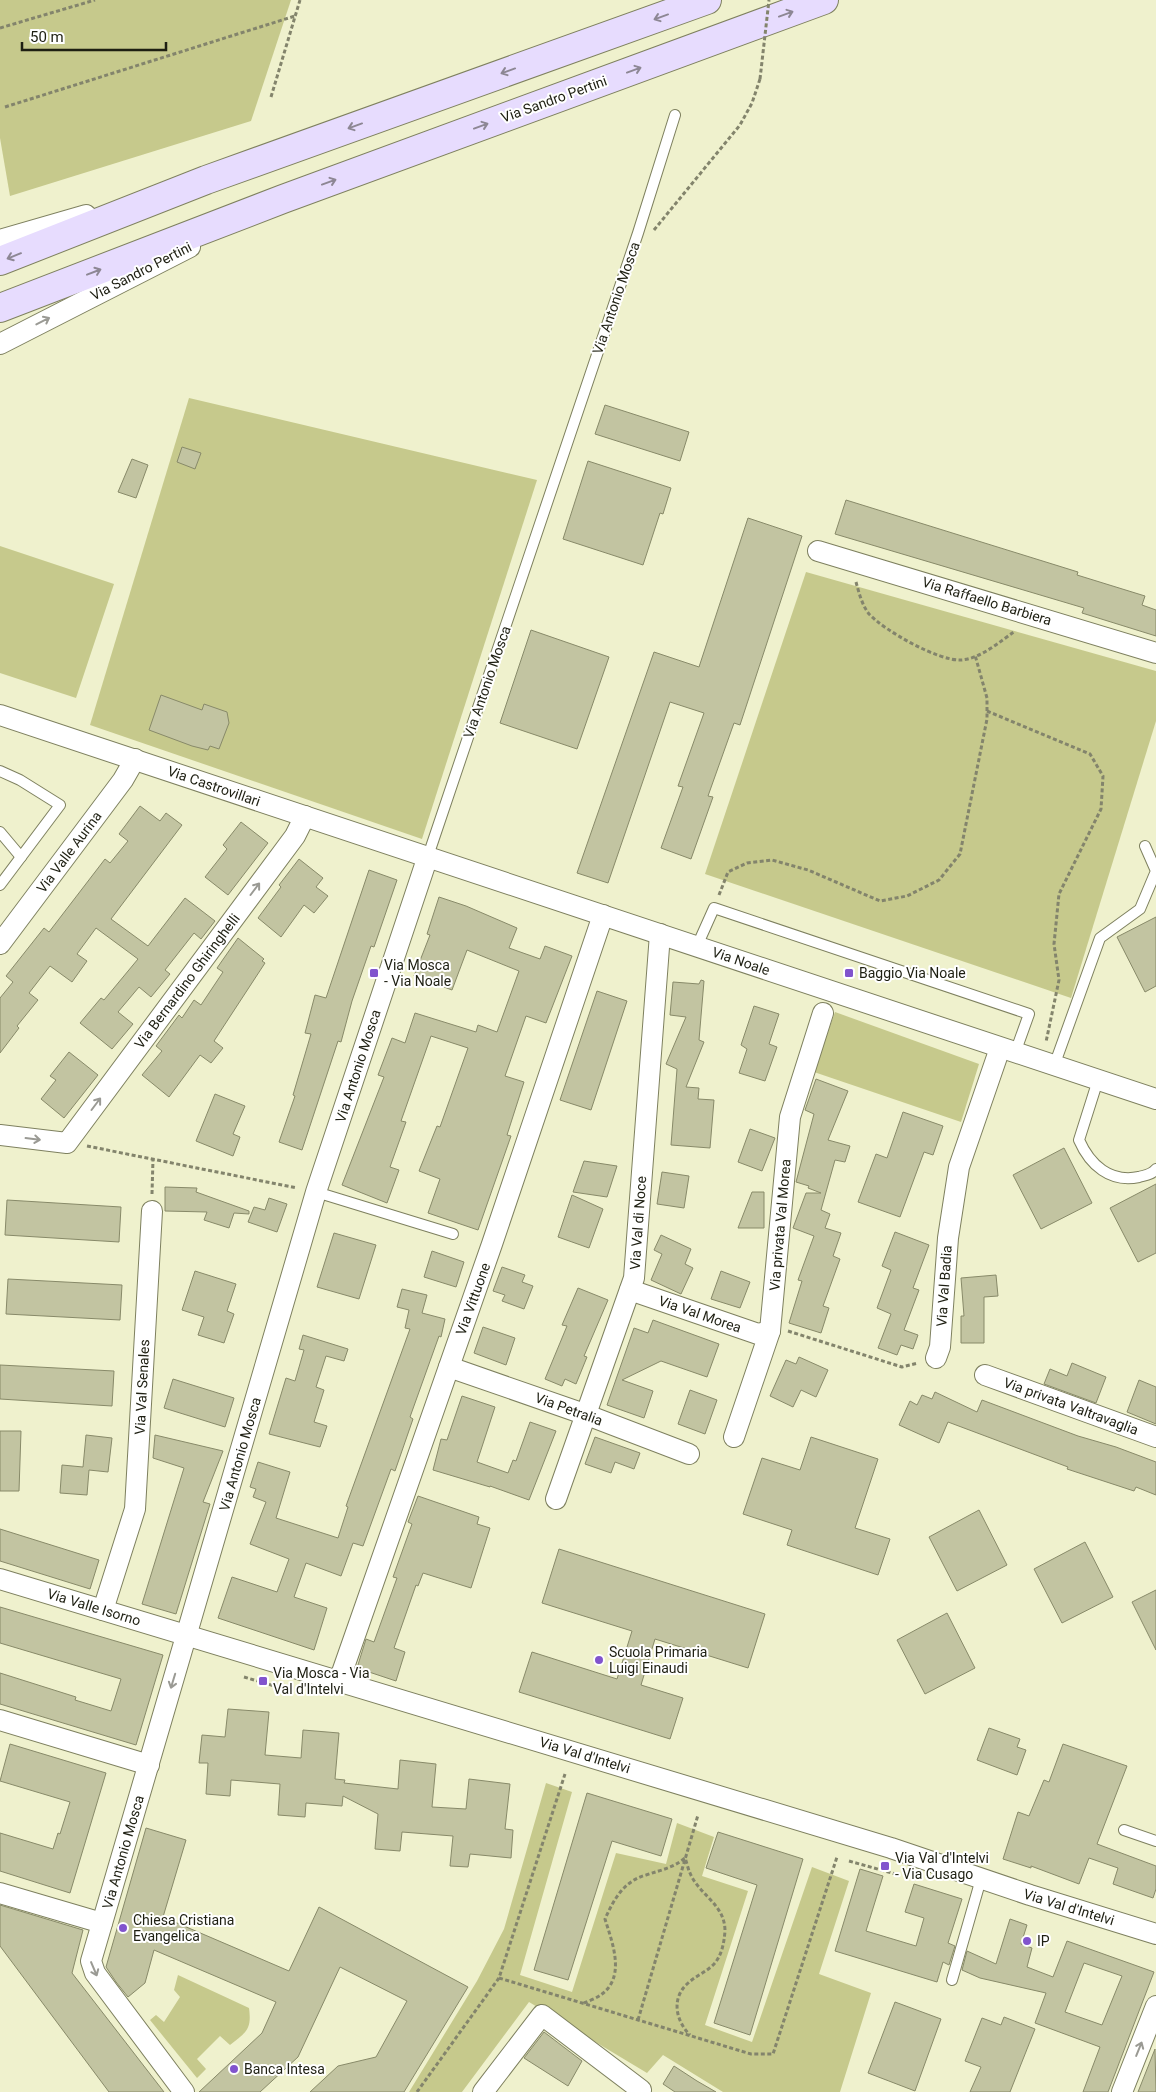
<svg xmlns="http://www.w3.org/2000/svg" width="1156" height="2092" viewBox="0 0 1156 2092" font-family="Roboto,sans-serif">
<style>
.green{fill:#c6c98c}
.building{fill:#c2c4a1;stroke:#888a69;fill-rule:evenodd}
.lines{fill:none;stroke-linecap:round;stroke-linejoin:round}
.lane-casing{stroke:#7e805f;stroke-width:12}
.street-casing{stroke:#7e805f;stroke-width:22}
.secondary-casing{stroke:#7e805f;stroke-width:30}
.path{stroke:#83846c;stroke-width:3;stroke-dasharray:4 2.5;stroke-linecap:butt}
.lane{stroke:#fff;stroke-width:10}
.street{stroke:#fff;stroke-width:20}
.secondary{stroke:#e7dcfe;stroke-width:28}
.path-bridge{stroke:#83846c;stroke-width:3;stroke-dasharray:4 2.5;stroke-linecap:butt}
.oneway{stroke:#8d8794}
.oneway2{stroke:#9a9a94}
.poi-dot{fill:#8154cd;stroke:#fff;stroke-width:2}
.labels{text-anchor:middle;stroke-width:4;stroke-linejoin:round;paint-order:stroke}
.street-label{font-size:14px;fill:#1e1f12;stroke:#fff}
.poi-label{font-size:14px;fill:#1e1f12;stroke:#fff;text-anchor:start}
</style>
<rect width="100%" height="100%" fill="#eff1cd"/>
<g class="green">
<polygon points="0,0 291,0 251,121 10,196 0,138"/>
<polygon points="189,398 537,480 422,839 90,725"/>
<polygon points="0,546 114,584 76,698 0,673"/>
<polygon points="806,572 1156,671 1156,721 1071,998 705,874"/>
<polygon points="835,1012 979,1064 961,1122 814,1072"/>
<polygon points="546,1783 572,1792 520,1975 572,1992 616,1853 666,1864 677,1823 714,1837 702,1876 748,1891 705,2025 752,2042 812,1867 849,1881 819,1974 871,1993 840,2092 723,2092 663,2055 647,2073 529,2002 462,2092 409,2092 477,1981 504,1929"/>
<path d="M178,1975L249,2008C252,2030 246,2032 230,2045L220,2036L197,2059L206,2069L197,2078L150,2020L156,2015L164,2022L180,1997L174,1990Z"/>
</g>
<g class="building">
<polygon points="605,405 689,432 680,461 595,434"/>
<polygon points="182,447 201,453 195,469 177,462"/>
<polygon points="132,459 148,465 136,498 118,492"/>
<polygon points="588,461 671,488 663,514 660,513 643,565 563,539"/>
<polygon points="846,500 1078,572 1077,575 1145,596 1142,605 1156,610 1156,636 1082,613 1084,608 835,534"/>
<polygon points="748,518 802,536 740,725 734,723 708,796 713,797 691,859 661,848 683,787 678,786 704,713 670,702 608,883 577,873 654,652 699,667"/>
<polygon points="531,630 609,657 577,749 500,723"/>
<polygon points="161,695 202,710 204,704 227,712 229,723 219,749 210,746 208,750 192,746 149,730"/>
<polygon points="140,806 160,821 166,813 182,825 111,919 148,946 185,898 215,921 201,939 194,933 165,970 170,974 151,997 139,987 118,1012 133,1024 112,1049 80,1023 101,998 104,1000 138,959 96,928 77,954 87,961 72,982 50,966 29,993 38,1000 17,1026 19,1028 0,1053 0,998 13,982 6,976 44,928 49,932 105,859 110,863 128,841 119,834"/>
<polygon points="241,822 268,843 228,895 205,877 227,849 223,845"/>
<polygon points="299,859 323,878 316,887 328,896 314,913 304,905 281,937 258,918 281,887 279,885"/>
<polygon points="369,870 397,880 374,947 371,946 352,1001 341,1042 338,1041 302,1150 279,1142 295,1096 293,1095 311,1034 305,1033 315,995 326,998"/>
<polygon points="439,897 466,906 517,928 509,948 540,959 545,946 572,956 546,1023 526,1016 505,1076 524,1082 507,1135 511,1136 478,1230 428,1213 440,1179 419,1171 437,1126 440,1127 468,1048 431,1036 401,1121 406,1122 390,1167 399,1170 387,1203 342,1185 384,1077 378,1075 392,1038 405,1043 415,1013 476,1032 478,1025 497,1032 519,971 467,950 452,990 414,976 430,935 427,934"/>
<polygon points="1156,917 1156,986 1145,992 1117,937"/>
<polygon points="238,938 264,959 262,961 265,963 214,1041 223,1048 211,1063 200,1055 169,1097 142,1075 162,1051 156,1046 179,1015 182,1018 194,1000 201,1005 223,972 217,968"/>
<polygon points="701,980 704,981 699,1040 704,1042 686,1087 699,1088 698,1099 714,1100 710,1148 671,1145 677,1069 666,1064 686,1017 670,1015 673,982 699,984"/>
<polygon points="597,991 627,1001 591,1110 560,1100"/>
<polygon points="754,1006 779,1014 769,1044 777,1047 765,1081 739,1073 747,1049 741,1045"/>
<polygon points="69,1052 98,1075 64,1118 41,1099 56,1080 50,1076"/>
<polygon points="816,1079 848,1091 828,1140 850,1146 845,1162 835,1160 821,1210 830,1214 825,1228 841,1233 833,1256 840,1259 823,1306 829,1308 821,1333 789,1323 802,1281 798,1280 814,1236 793,1228 806,1193 821,1193 808,1188 809,1186 796,1182 814,1114 805,1110"/>
<polygon points="215,1094 245,1106 233,1134 240,1137 233,1156 196,1141"/>
<polygon points="903,1112 943,1126 933,1155 924,1152 900,1217 858,1202 876,1154 887,1158"/>
<polygon points="750,1129 775,1138 762,1171 738,1162"/>
<polygon points="1064,1148 1092,1203 1041,1229 1013,1175"/>
<polygon points="584,1161 617,1166 607,1197 573,1192"/>
<polygon points="662,1172 689,1176 684,1208 657,1204"/>
<polygon points="1156,1184 1156,1253 1138,1262 1110,1208"/>
<polygon points="165,1187 197,1188 196,1192 249,1211 249,1214 234,1213 229,1228 204,1220 207,1212 165,1211"/>
<polygon points="752,1192 764,1192 764,1228 738,1228"/>
<polygon points="572,1195 603,1209 589,1248 558,1237"/>
<polygon points="269,1198 287,1204 277,1232 248,1222 254,1207 265,1210"/>
<polygon points="7,1200 121,1207 119,1242 5,1235"/>
<polygon points="895,1232 929,1245 913,1288 919,1290 904,1330 918,1335 913,1349 901,1345 897,1355 878,1348 891,1314 877,1308 891,1270 882,1266"/>
<polygon points="334,1233 376,1245 359,1299 317,1287"/>
<polygon points="661,1235 691,1249 685,1264 693,1268 681,1294 651,1280 662,1254 654,1250"/>
<polygon points="432,1251 464,1262 456,1287 424,1277"/>
<polygon points="502,1267 525,1275 522,1282 533,1286 524,1309 502,1301 505,1295 493,1291"/>
<polygon points="195,1271 236,1284 227,1311 234,1314 224,1343 198,1335 204,1317 182,1310"/>
<polygon points="721,1271 750,1282 740,1308 711,1299"/>
<polygon points="996,1275 998,1296 984,1297 984,1343 961,1343 961,1316 964,1316 961,1278"/>
<polygon points="8,1279 122,1285 120,1320 6,1314"/>
<polygon points="578,1288 608,1300 584,1356 587,1357 576,1384 565,1379 562,1386 545,1379 567,1326 562,1325"/>
<polygon points="402,1289 427,1295 422,1313 445,1319 441,1337 439,1336 410,1417 413,1419 395,1471 391,1469 363,1546 353,1543 341,1576 306,1563 294,1597 327,1608 314,1650 218,1618 232,1577 277,1592 289,1559 250,1544 266,1502 253,1497 256,1489 250,1487 258,1462 290,1472 276,1518 338,1538 348,1507 346,1506 410,1329 405,1328 409,1310 397,1307"/>
<polygon points="653,1320 719,1344 707,1377 661,1361 622,1380 653,1391 644,1418 607,1405 634,1328 648,1333"/>
<polygon points="483,1327 515,1338 506,1365 474,1353"/>
<polygon points="303,1335 348,1349 344,1361 326,1356 316,1387 324,1390 314,1422 327,1426 320,1447 269,1434 286,1378 295,1381 304,1350 299,1349"/>
<polygon points="799,1357 828,1370 816,1397 801,1390 793,1407 770,1396 786,1360 796,1364"/>
<polygon points="1072,1363 1106,1377 1096,1403 1044,1384 1050,1369 1067,1376"/>
<polygon points="0,1365 114,1371 112,1406 0,1399"/>
<polygon points="173,1379 234,1398 225,1427 164,1408"/>
<polygon points="1139,1380 1156,1387 1156,1424 1127,1412"/>
<polygon points="690,1390 717,1400 705,1434 678,1424"/>
<polygon points="935,1392 977,1412 982,1400 1078,1436 1116,1447 1156,1462 1156,1495 1136,1487 1134,1491 1067,1469 1068,1467 948,1422 939,1443 899,1425 910,1401 917,1405 922,1395 932,1399"/>
<polygon points="462,1396 495,1407 477,1462 508,1473 513,1460 516,1461 530,1422 556,1431 529,1500 490,1486 490,1487 433,1470 441,1439 447,1440"/>
<polygon points="0,1431 21,1431 19,1491 0,1491"/>
<polygon points="86,1435 112,1438 108,1472 89,1470 87,1495 60,1493 62,1465 83,1467"/>
<polygon points="155,1435 223,1451 203,1502 210,1504 176,1614 142,1604 184,1468 153,1458"/>
<polygon points="595,1437 640,1453 634,1469 615,1462 611,1473 585,1464"/>
<polygon points="811,1437 878,1459 855,1528 890,1539 878,1575 787,1545 792,1530 743,1514 762,1458 800,1470"/>
<polygon points="418,1496 479,1517 477,1524 490,1528 471,1588 423,1573 418,1586 416,1585 394,1648 405,1652 396,1681 357,1668 366,1639 374,1642 397,1578 393,1577 412,1524 408,1522"/>
<polygon points="979,1510 1007,1565 957,1591 929,1537"/>
<polygon points="0,1529 99,1560 90,1589 0,1561"/>
<polygon points="1085,1542 1113,1597 1062,1623 1034,1569"/>
<polygon points="559,1549 765,1614 748,1668 655,1639 641,1685 683,1698 670,1739 519,1692 532,1652 617,1679 632,1631 542,1603"/>
<polygon points="1156,1590 1156,1650 1132,1602"/>
<polygon points="0,1607 163,1655 136,1745 0,1704 0,1673 76,1697 75,1700 111,1711 121,1679 0,1643"/>
<polygon points="947,1613 975,1668 925,1694 897,1640"/>
<polygon points="228,1709 269,1712 265,1755 301,1758 303,1730 339,1733 335,1779 345,1780 344,1783 398,1789 400,1760 436,1764 432,1807 466,1809 469,1779 510,1784 505,1829 513,1830 511,1858 470,1854 468,1867 450,1866 453,1836 402,1832 400,1851 375,1849 378,1814 343,1796 342,1806 306,1803 305,1817 278,1815 280,1784 231,1780 230,1796 206,1794 208,1763 199,1763 202,1735 225,1737"/>
<polygon points="989,1728 1020,1739 1017,1747 1026,1750 1017,1775 977,1760"/>
<polygon points="10,1744 106,1773 70,1893 0,1871 0,1833 53,1849 58,1833 60,1834 70,1802 0,1781"/>
<polygon points="1063,1744 1127,1766 1097,1844 1156,1866 1156,1889 1153,1898 1113,1884 1118,1868 1089,1858 1079,1884 1031,1866 1031,1868 1003,1859 1018,1812 1029,1816 1044,1780 1049,1782"/>
<polygon points="587,1793 672,1819 661,1856 612,1841 568,1980 534,1970"/>
<polygon points="146,1828 186,1840 163,1917 289,1971 319,1907 468,1987 404,2092 310,2092 338,2066 376,2057 407,2001 340,1967 298,2057 260,2092 199,2092 262,2033 276,2002 154,1950 145,1983 128,1997 116,1982 106,1967"/>
<polygon points="718,1832 803,1859 750,2035 714,2023 757,1885 706,1868"/>
<polygon points="860,1869 883,1876 866,1931 916,1946 924,1918 905,1912 914,1884 962,1899 948,1943 955,1946 949,1965 943,1962 937,1982 835,1951"/>
<polygon points="0,1905 83,1930 72,1973 164,2092 109,2092 0,1946"/>
<path d="M1010,1919L1027,1925L1021,1944L1032,1948L1027,1967L1053,1977L1067,1941L1154,1972L1108,2092H1083L1100,2047L1035,2023L1046,1993L980,1978L962,1970L967,1951L996,1964ZM1084,1963L1122,1976L1102,2025L1065,2012Z"/>
<polygon points="895,2002 941,2019 915,2091 868,2073"/>
<polygon points="1004,2017 1035,2029 1010,2092 970,2092 981,2067 965,2061 982,2018 1001,2025"/>
<polygon points="544,2032 582,2061 568,2086 524,2058"/>
<polygon points="1155,2049 1156,2092 1138,2092"/>
<polygon points="674,2066 697,2081 716,2092 675,2092 663,2084"/>
</g>
<g class="lines">
<defs>
<g id="lane">
<polyline points="0,771 20,780 60,805 0,885"/>
<polyline points="0,832 21,857"/>
<polyline points="428,856 638,233 675,115"/>
<polyline points="697,946 714,908 1029,1014 1015,1053"/>
<polyline points="1054,1066 1100,938 1140,909 1156,871 1145,846"/>
<path d="M1098,1080L1079,1140C1090,1165 1110,1183 1139,1177C1146,1175 1151,1175 1156,1169"/>
<polyline points="316,1192 453,1234"/>
<polyline points="1124,1830 1156,1841"/>
<polyline points="952,1980 981,1879"/>
</g>
<g id="street">
<polyline points="0,240 86,215"/>
<polyline points="0,344 190,247"/>
<polyline points="818,551 1156,653"/>
<polyline points="0,715 1156,1099"/>
<polyline points="0,944 123,780 135,759"/>
<polyline points="0,1135 67,1143 295,836 305,816"/>
<polyline points="630,1290 758,1334 770,1331"/>
<polyline points="936,1358 940,1347 948,1238 959,1167 1000,1048"/>
<polyline points="449,1367 587,1415 689,1454"/>
<polyline points="985,1375 1156,1437"/>
<polyline points="734,1437 770,1331 790,1117 823,1013"/>
<polyline points="556,1499 634,1278 660,934"/>
<polyline points="0,1579 891,1848 1030,1895 1156,1934"/>
<polyline points="103,1610 135,1509 152,1211"/>
<polyline points="339,1681 492,1244 603,915"/>
<polyline points="0,1720 149,1765"/>
<polyline points="0,1893 102,1923"/>
<polyline points="184,2092 95,1973 91,1961 316,1192 428,856"/>
<polyline points="483,2092 542,2015 641,2090"/>
<polyline points="1122,2092 1156,2006"/>
</g>
<g id="secondary">
<polyline points="0,261 206,180 707,0"/>
<polyline points="0,308 283,199 824,0"/>
</g>
</defs>
<use href="#lane" class="lane-casing"/>
<use href="#street" class="street-casing"/>
<use href="#secondary" class="secondary-casing"/>
<g class="path">
<polyline points="0,28 95,0"/>
<polyline points="271,97 300,0"/>
<polyline points="5,107 295,16"/>
<polyline points="654,230 740,125 752,103 760,79"/>
<path d="M856,582C859,593 862,605 869,614C885,631 938,661 961,660C980,659 1001,641 1015,631"/>
<polyline points="987,711 1090,754 1103,776 1101,809 1059,894 1054,944 1059,980 1046,1042"/>
<polyline points="719,895 728,872 747,863 772,860 808,870 880,901 907,896 939,880 960,854 987,719 987,698 975,655"/>
<polyline points="87,1146 297,1188"/>
<polyline points="152,1194 153,1159"/>
<polyline points="788,1331 902,1367 918,1363"/>
<polyline points="244,1677 278,1687"/>
<polyline points="849,1861 899,1875"/>
<polyline points="499,1978 751,2054 773,2054 837,1857"/>
<path d="M584,2003C589,2001 597,1998 602,1994C626,1976 612,1942 605,1919C614,1899 624,1881 646,1875C661,1870 673,1868 685,1858C687,1863 688,1869 690,1873C699,1895 725,1904 725,1931C724,1943 722,1954 715,1963C707,1972 695,1976 687,1984C671,1999 676,2021 690,2035"/>
<polyline points="638,2020 698,1815"/>
<polyline points="417,2092 499,1978 565,1774"/>
</g>
<use href="#lane" class="lane"/>
<use href="#street" class="street"/>
<use href="#secondary" class="secondary"/>
<polyline class="path-bridge" points="760,79 769,0"/>
</g>
<defs><path id="oneway-shaft" d="M-6 0H5M1.5-3L5.5 0L1.5 3" fill="none" stroke-width="1.6" stroke-linecap="round" stroke-linejoin="round" transform="scale(1.25)"/></defs>
<g class="oneway">
<use href="#oneway-shaft" transform="translate(786 14) rotate(-20)"/>
<use href="#oneway-shaft" transform="translate(661 17) rotate(160)"/>
<use href="#oneway-shaft" transform="translate(634 70) rotate(-20)"/>
<use href="#oneway-shaft" transform="translate(508 71) rotate(160)"/>
<use href="#oneway-shaft" transform="translate(355 126) rotate(160)"/>
<use href="#oneway-shaft" transform="translate(481 126) rotate(-20)"/>
<use href="#oneway-shaft" transform="translate(329 182) rotate(-20)"/>
<use href="#oneway-shaft" transform="translate(14 256) rotate(158)"/>
<use href="#oneway-shaft" transform="translate(94 272) rotate(-21)"/>
</g>
<g class="oneway2">
<use href="#oneway-shaft" transform="translate(43 321) rotate(-27)"/>
<use href="#oneway-shaft" transform="translate(255 889) rotate(-53)"/>
<use href="#oneway-shaft" transform="translate(96 1104) rotate(-53)"/>
<use href="#oneway-shaft" transform="translate(33 1139) rotate(7)"/>
<use href="#oneway-shaft" transform="translate(173 1681) rotate(107)"/>
<use href="#oneway-shaft" transform="translate(94 1969) rotate(67)"/>
<use href="#oneway-shaft" transform="translate(1139 2049) rotate(-68)"/>
</g>
<g class="poi-dot">
<rect x="369" y="968" width="10" height="10" rx="2.5"/>
<rect x="844" y="968" width="10" height="10" rx="2.5"/>
<circle cx="599" cy="1660" r="5"/>
<rect x="258" y="1676" width="10" height="10" rx="2.5"/>
<rect x="880" y="1861" width="10" height="10" rx="2.5"/>
<circle cx="123" cy="1928" r="5"/>
<circle cx="1027" cy="1941" r="5"/>
<circle cx="234" cy="2069" r="5"/>
</g>
<g class="labels">
<g class="street-label">
<text transform="translate(554 99) rotate(-20)" y="5">Via Sandro Pertini</text>
<text transform="translate(141 271) rotate(-27)" y="5">Via Sandro Pertini</text>
<text transform="translate(616 298) rotate(-71)" y="5">Via Antonio Mosca</text>
<text transform="translate(987 601) rotate(17)" y="5">Via Raffaello Barbiera</text>
<text transform="translate(487 682) rotate(-71)" y="5">Via Antonio Mosca</text>
<text transform="translate(214 786) rotate(19)" y="5">Via Castrovillari</text>
<text transform="translate(69 852) rotate(-53)" y="5">Via Valle Aurina</text>
<text transform="translate(741 961) rotate(19)" y="5">Via Noale</text>
<text transform="translate(187 981) rotate(-53)" y="5">Via Bernardino Ghiringhelli</text>
<text transform="translate(358 1066) rotate(-72)" y="5">Via Antonio Mosca</text>
<text transform="translate(638 1223) rotate(-86)" y="5">Via Val di Noce</text>
<text transform="translate(780 1225) rotate(-85)" y="5">Via privata Val Morea</text>
<text transform="translate(944 1286) rotate(-86)" y="5">Via Val Badia</text>
<text transform="translate(473 1299) rotate(-70)" y="5">Via Vittuone</text>
<text transform="translate(700 1314) rotate(19)" y="5">Via Val Morea</text>
<text transform="translate(142 1387) rotate(-87)" y="5">Via Val Senales</text>
<text transform="translate(1071 1406) rotate(20)" y="5">Via privata Valtravaglia</text>
<text transform="translate(569 1409) rotate(20)" y="5">Via Petralia</text>
<text transform="translate(240 1454) rotate(-74)" y="5">Via Antonio Mosca</text>
<text transform="translate(94 1607) rotate(17)" y="5">Via Valle Isorno</text>
<text transform="translate(585 1755) rotate(17)" y="5">Via Val d'Intelvi</text>
<text transform="translate(123 1852) rotate(-74)" y="5">Via Antonio Mosca</text>
<text transform="translate(1069 1907) rotate(17)" y="5">Via Val d'Intelvi</text>
</g>
<g class="poi-label">
<text x="384" y="970">Via Mosca<tspan x="384" dy="16">- Via Noale</tspan></text>
<text x="859" y="978">Baggio Via Noale</text>
<text x="609" y="1657">Scuola Primaria<tspan x="609" dy="16">Luigi Einaudi</tspan></text>
<text x="273" y="1678">Via Mosca - Via<tspan x="273" dy="16">Val d'Intelvi</tspan></text>
<text x="895" y="1863">Via Val d'Intelvi<tspan x="895" dy="16">- Via Cusago</tspan></text>
<text x="133" y="1925">Chiesa Cristiana<tspan x="133" dy="16">Evangelica</tspan></text>
<text x="1037" y="1946">IP</text>
<text x="244" y="2074">Banca Intesa</text>
</g>
</g>
<path d="M22 42v8h144v-8" fill="none" stroke="#1e1f12" stroke-width="2.5"/>
<text x="30" y="42" font-size="15" fill="#1e1f12" stroke="#ffffff" stroke-width="4" paint-order="stroke">50 m</text>
</svg>
